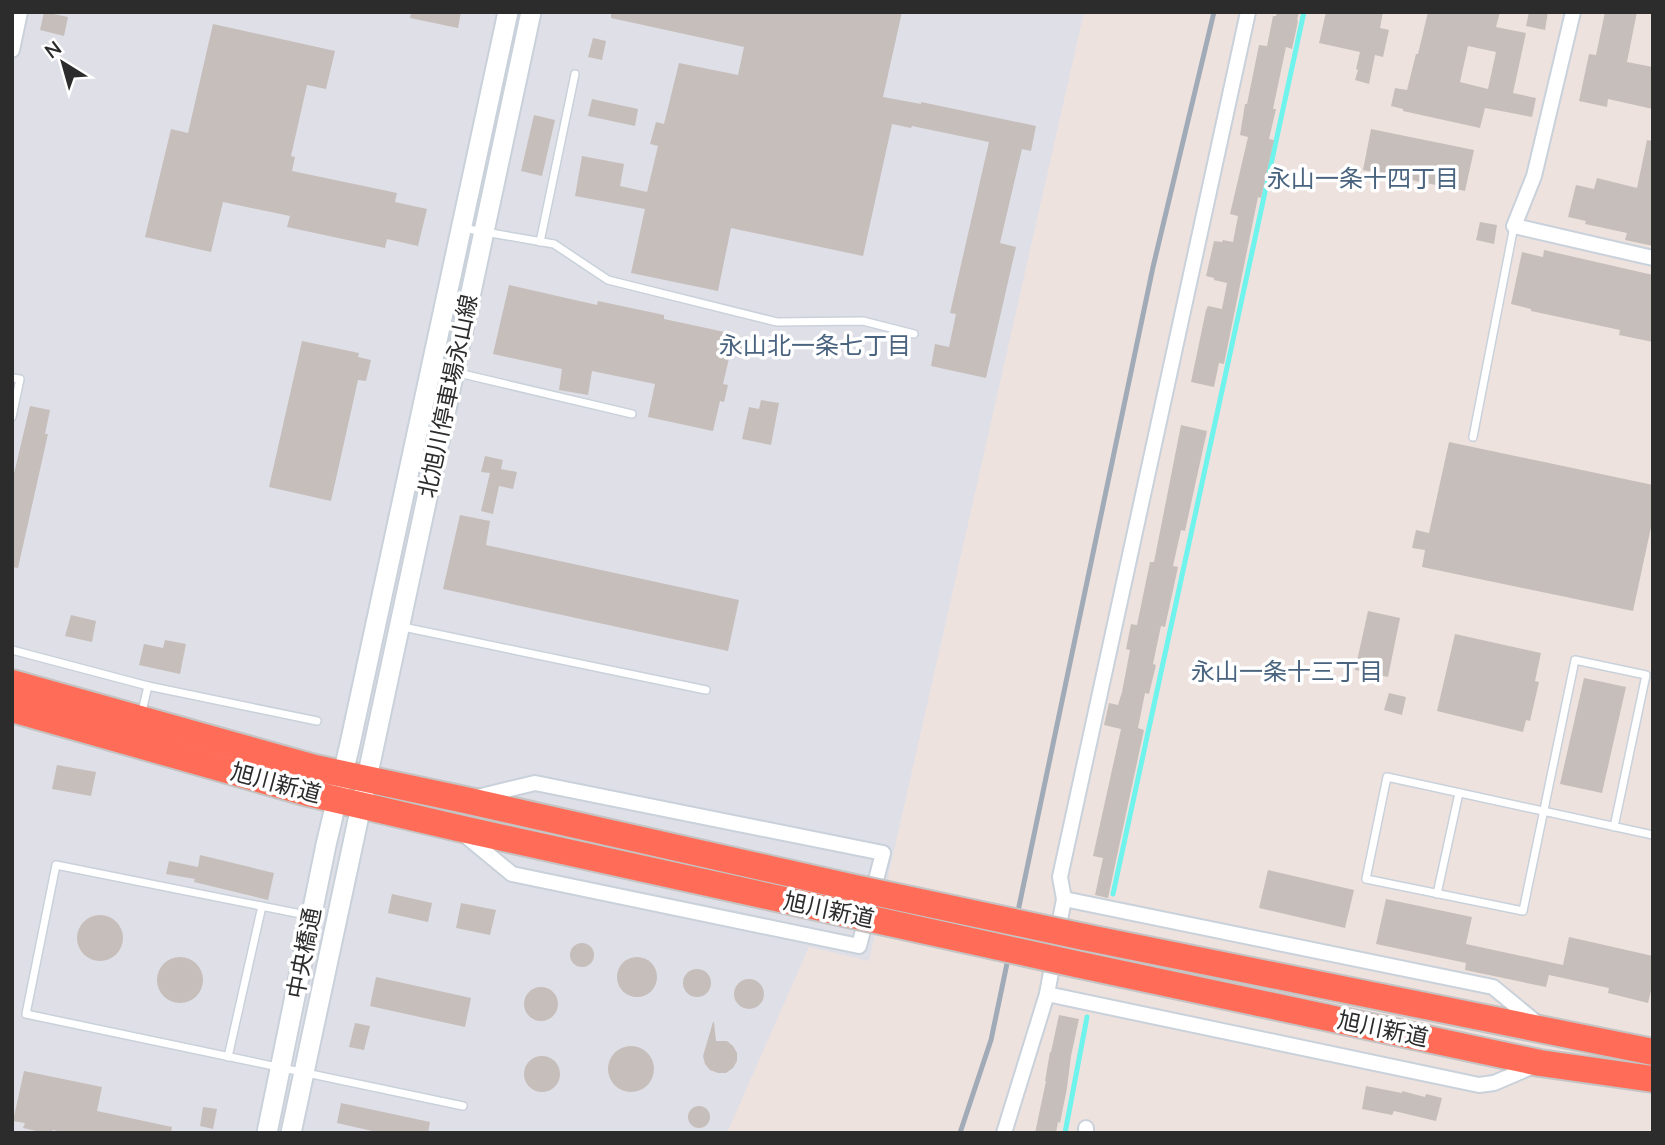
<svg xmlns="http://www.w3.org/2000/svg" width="1665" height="1145" viewBox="0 0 1665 1145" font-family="Lato,'Noto Sans JP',sans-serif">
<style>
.industrial{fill:#dfdfe7}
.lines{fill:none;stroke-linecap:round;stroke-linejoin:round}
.stream{stroke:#6ef3ed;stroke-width:5}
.building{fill:#c6beba;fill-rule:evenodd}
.lane-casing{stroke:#c9d1da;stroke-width:10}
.street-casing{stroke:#c9d1da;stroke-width:18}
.secondary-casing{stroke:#c9d1da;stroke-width:23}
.highway-casing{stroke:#c4c4c4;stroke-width:30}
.lane{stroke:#fff;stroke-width:7}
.street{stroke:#fff;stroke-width:14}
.secondary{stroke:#fff;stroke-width:19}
.highway{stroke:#ff6d58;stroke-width:26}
.rail{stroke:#a0abb7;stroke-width:5}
.highway-bridge-casing{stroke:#c4c4c4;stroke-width:30;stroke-linecap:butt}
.highway-bridge{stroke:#ff6d58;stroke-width:26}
.labels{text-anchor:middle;stroke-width:7;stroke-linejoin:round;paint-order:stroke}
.street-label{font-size:23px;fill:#2c2c2c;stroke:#fff}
.neighbourhood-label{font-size:24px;fill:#4a647f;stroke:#fff}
</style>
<rect width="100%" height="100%" fill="#eee2de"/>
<polygon class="industrial" points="12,12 1084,12 869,961 809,947 727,1133 12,1133"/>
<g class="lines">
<g class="stream">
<polyline points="1113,894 1304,12"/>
<polyline points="1065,1133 1087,1017"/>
</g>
</g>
<g class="building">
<polygon points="44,12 68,17 64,36 40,30"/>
<polygon points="411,12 461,12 458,28 410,18"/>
<polygon points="611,12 902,12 883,97 921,104 921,102 1036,126 1031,151 1022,149 1000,243 1016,247 986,378 931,366 935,344 949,347 956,314 950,313 989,142 912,126 911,128 892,124 863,256 731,228 718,291 631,273 645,209 575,196 582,156 624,164 620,186 647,192 658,146 650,144 656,122 664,124 679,63 738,75 744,47 611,18"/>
<polygon points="1277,12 1299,12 1297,20 1298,21 1292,49 1286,47 1273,109 1276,109 1269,139 1274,140 1261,198 1258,197 1224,364 1219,363 1214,387 1191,382 1206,310 1208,306 1222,309 1227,283 1214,280 1214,278 1206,276 1214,241 1222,242 1223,240 1233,242 1238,216 1230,214 1248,137 1240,135 1245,104 1247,104 1259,45 1267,46 1273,16 1276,16"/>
<polygon points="1326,12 1383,12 1380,28 1389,30 1383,57 1375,55 1369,84 1355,80 1358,70 1356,69 1360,52 1319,43"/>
<path d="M1428,12H1500L1496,27L1526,33L1513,93L1536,98L1532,117L1485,108L1480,128L1403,111V109L1391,106L1395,88L1407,90L1416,54H1418ZM1468,46L1496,52L1488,89L1460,82Z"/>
<polygon points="1529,12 1548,12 1545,30 1526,26"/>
<polygon points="1605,12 1637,12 1627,62 1653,67 1653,109 1608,99 1607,107 1579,101 1589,54 1596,55"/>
<polygon points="213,24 335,51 326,89 307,85 291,156 295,157 292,171 397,193 395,202 427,209 418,246 387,239 385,248 287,227 290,216 223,202 211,252 145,237 171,129 188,133"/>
<polygon points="593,38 606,41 602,60 588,57"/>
<polygon points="592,99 638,109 635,126 588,116"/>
<polygon points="534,115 555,120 542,176 521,171"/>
<polygon points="1371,129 1474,150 1465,191 1363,170"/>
<polygon points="1647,140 1653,141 1653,246 1625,240 1627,233 1585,224 1586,221 1568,217 1576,185 1594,189 1597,178 1637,188"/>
<polygon points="1480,222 1497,225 1494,244 1476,240"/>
<polygon points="1544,250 1653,275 1653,342 1619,335 1620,330 1531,311 1531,309 1511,304 1522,252 1543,257"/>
<polygon points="509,285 597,305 598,301 664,315 664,319 734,334 732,339 745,342 741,356 730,354 723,384 728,385 724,402 720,401 713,431 648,417 655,384 592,371 588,395 559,390 562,369 493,354"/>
<polygon points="302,341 359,353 358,357 371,360 366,381 358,380 331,501 269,487"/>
<polygon points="761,400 779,403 771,445 742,439 749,407 759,409"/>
<polygon points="30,406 50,410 45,434 48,434 18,568 12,567 12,482"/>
<polygon points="1181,425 1207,431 1185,531 1181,530 1173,566 1178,567 1165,627 1161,626 1153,664 1156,665 1149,694 1145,693 1138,728 1144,730 1108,898 1095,895 1103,858 1093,856 1121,729 1104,725 1109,703 1118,705 1122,692 1130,650 1126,649 1131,624 1137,625 1150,562 1154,562"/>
<polygon points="1449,442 1653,485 1653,518 1633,611 1422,567 1425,550 1412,548 1416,530 1429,533"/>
<polygon points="485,456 503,460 501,469 517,472 513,489 499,486 493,514 481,511 490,473 481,472"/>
<polygon points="460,515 490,521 486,545 739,600 728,651 443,589"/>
<polygon points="1368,611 1400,618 1388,677 1355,670"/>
<polygon points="71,615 96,621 92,642 65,636"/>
<polygon points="1455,634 1541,653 1535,681 1539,682 1530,721 1526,720 1523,732 1437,711"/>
<polygon points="165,640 186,644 180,674 139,665 144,644 163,648"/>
<polygon points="1584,678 1626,687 1602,793 1560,784"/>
<polygon points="1389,693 1406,697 1402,715 1384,710"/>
<polygon points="57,765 96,772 91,796 52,789"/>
<polygon points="200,855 274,873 268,900 194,882 195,879 166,874 169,861 198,867"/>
<polygon points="1268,870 1354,890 1345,928 1259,908"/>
<polygon points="392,894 432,903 428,922 388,913"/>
<polygon points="1386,899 1472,917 1466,944 1563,965 1569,937 1653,956 1653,982 1648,1003 1608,993 1609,988 1549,975 1546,987 1465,970 1466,963 1376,944"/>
<polygon points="461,903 496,910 490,935 456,928"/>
<circle cx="100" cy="938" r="23"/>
<circle cx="582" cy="955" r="12"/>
<circle cx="180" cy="980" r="23"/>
<circle cx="637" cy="977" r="20"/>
<circle cx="697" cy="983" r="14"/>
<polygon points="376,977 471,998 465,1027 370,1006"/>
<circle cx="749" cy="994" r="15"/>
<circle cx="541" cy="1004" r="17"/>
<polygon points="1059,1015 1079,1019 1071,1056 1067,1088 1060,1123 1058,1122 1056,1133 1035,1133 1046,1081 1045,1081 1050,1052 1051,1052"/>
<polygon points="713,1022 714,1022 716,1041 727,1041 733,1046 737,1053 737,1061 733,1068 726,1073 718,1073 710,1070 705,1064 703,1056"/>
<polygon points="355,1023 370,1026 364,1050 349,1047"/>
<circle cx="631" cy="1069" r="23"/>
<circle cx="542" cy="1074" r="18"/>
<polygon points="24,1071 102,1087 97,1111 172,1127 171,1133 65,1133 53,1130 52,1133 45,1133 23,1128 25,1123 13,1121"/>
<polygon points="1366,1086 1402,1093 1402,1091 1425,1097 1426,1094 1442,1098 1436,1121 1394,1111 1392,1115 1362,1109"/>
<polygon points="341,1103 430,1122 428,1133 381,1133 337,1123"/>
<circle cx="699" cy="1117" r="11"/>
<polygon points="203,1107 217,1109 213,1129 200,1126"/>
</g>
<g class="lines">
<defs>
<g id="lane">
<polyline points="462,228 554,244 608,280 777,322 863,321 914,334"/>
<polyline points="540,242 575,74"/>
<polyline points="454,372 632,414"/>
<polyline points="12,378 20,379 12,417"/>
<polyline points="1473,437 1514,226"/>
<polyline points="403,627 706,690"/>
<polyline points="12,650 148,686 317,721"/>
<polyline points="141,716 148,686"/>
<polyline points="1614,827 1646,675 1575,660 1523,911 1366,879 1387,777 1653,835"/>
<polyline points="1437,894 1459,793"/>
<polyline points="311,916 56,865 26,1014 463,1106"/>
<polyline points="228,1057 262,906"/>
</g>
<g id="street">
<polyline points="1573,12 1534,176 1514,226 1653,258"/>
<polyline points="12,50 20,12"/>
<polyline points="466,836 512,874 859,946 883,853 535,783 477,797"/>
<polyline points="1064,899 1060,877 1248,12"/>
<polyline points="1057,936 1064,899 1493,987 1538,1024"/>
<polyline points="1047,994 1479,1085 1494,1083 1536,1065"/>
<polyline points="1004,1133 1047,994 1054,956"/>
<polyline points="1086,1133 1086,1128"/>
</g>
<g id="secondary">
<polyline points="267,1133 326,845 350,744 508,12"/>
<polyline points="291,1133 531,12"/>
</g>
<g id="highway">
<polyline points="12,683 315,768 465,800 850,887"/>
<polyline points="12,709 308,793 458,828 844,913"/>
<polyline points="1084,937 1653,1052"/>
<polyline points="1076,964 1540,1063 1653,1079"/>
</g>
</defs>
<use href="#lane" class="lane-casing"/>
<use href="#street" class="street-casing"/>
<use href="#secondary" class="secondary-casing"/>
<use href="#highway" class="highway-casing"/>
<use href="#lane" class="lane"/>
<use href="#street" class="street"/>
<use href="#secondary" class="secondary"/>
<use href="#highway" class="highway"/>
<polyline class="rail" points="960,1133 991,1040 1153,267 1214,12"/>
<defs>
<g id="highway-bridge">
<polyline points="850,887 1084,937"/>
<polyline points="844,913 1076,964"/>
</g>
</defs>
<use href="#highway-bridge" class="highway-bridge-casing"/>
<use href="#highway-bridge" class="highway-bridge"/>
</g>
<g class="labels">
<g class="street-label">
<text transform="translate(448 396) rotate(-78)" y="8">北旭川停車場永山線</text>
<text transform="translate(276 783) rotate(15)" y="8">旭川新道</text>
<text transform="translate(829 910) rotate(12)" y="8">旭川新道</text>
<text transform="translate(304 953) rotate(-79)" y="8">中央橋通</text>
<text transform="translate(1383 1029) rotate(12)" y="8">旭川新道</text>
</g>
<g class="neighbourhood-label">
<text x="1363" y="187">永山一条十四丁目</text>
<text x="815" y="354">永山北一条七丁目</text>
<text x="1287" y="680">永山一条十三丁目</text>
</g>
</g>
<rect width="1665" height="1145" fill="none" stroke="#2c2c2c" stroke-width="28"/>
<g transform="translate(63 63) rotate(323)" stroke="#ffffff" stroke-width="5" paint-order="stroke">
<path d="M0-5L12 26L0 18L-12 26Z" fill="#2c2c2c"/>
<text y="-10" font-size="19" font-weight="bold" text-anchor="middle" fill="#2c2c2c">N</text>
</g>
</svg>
